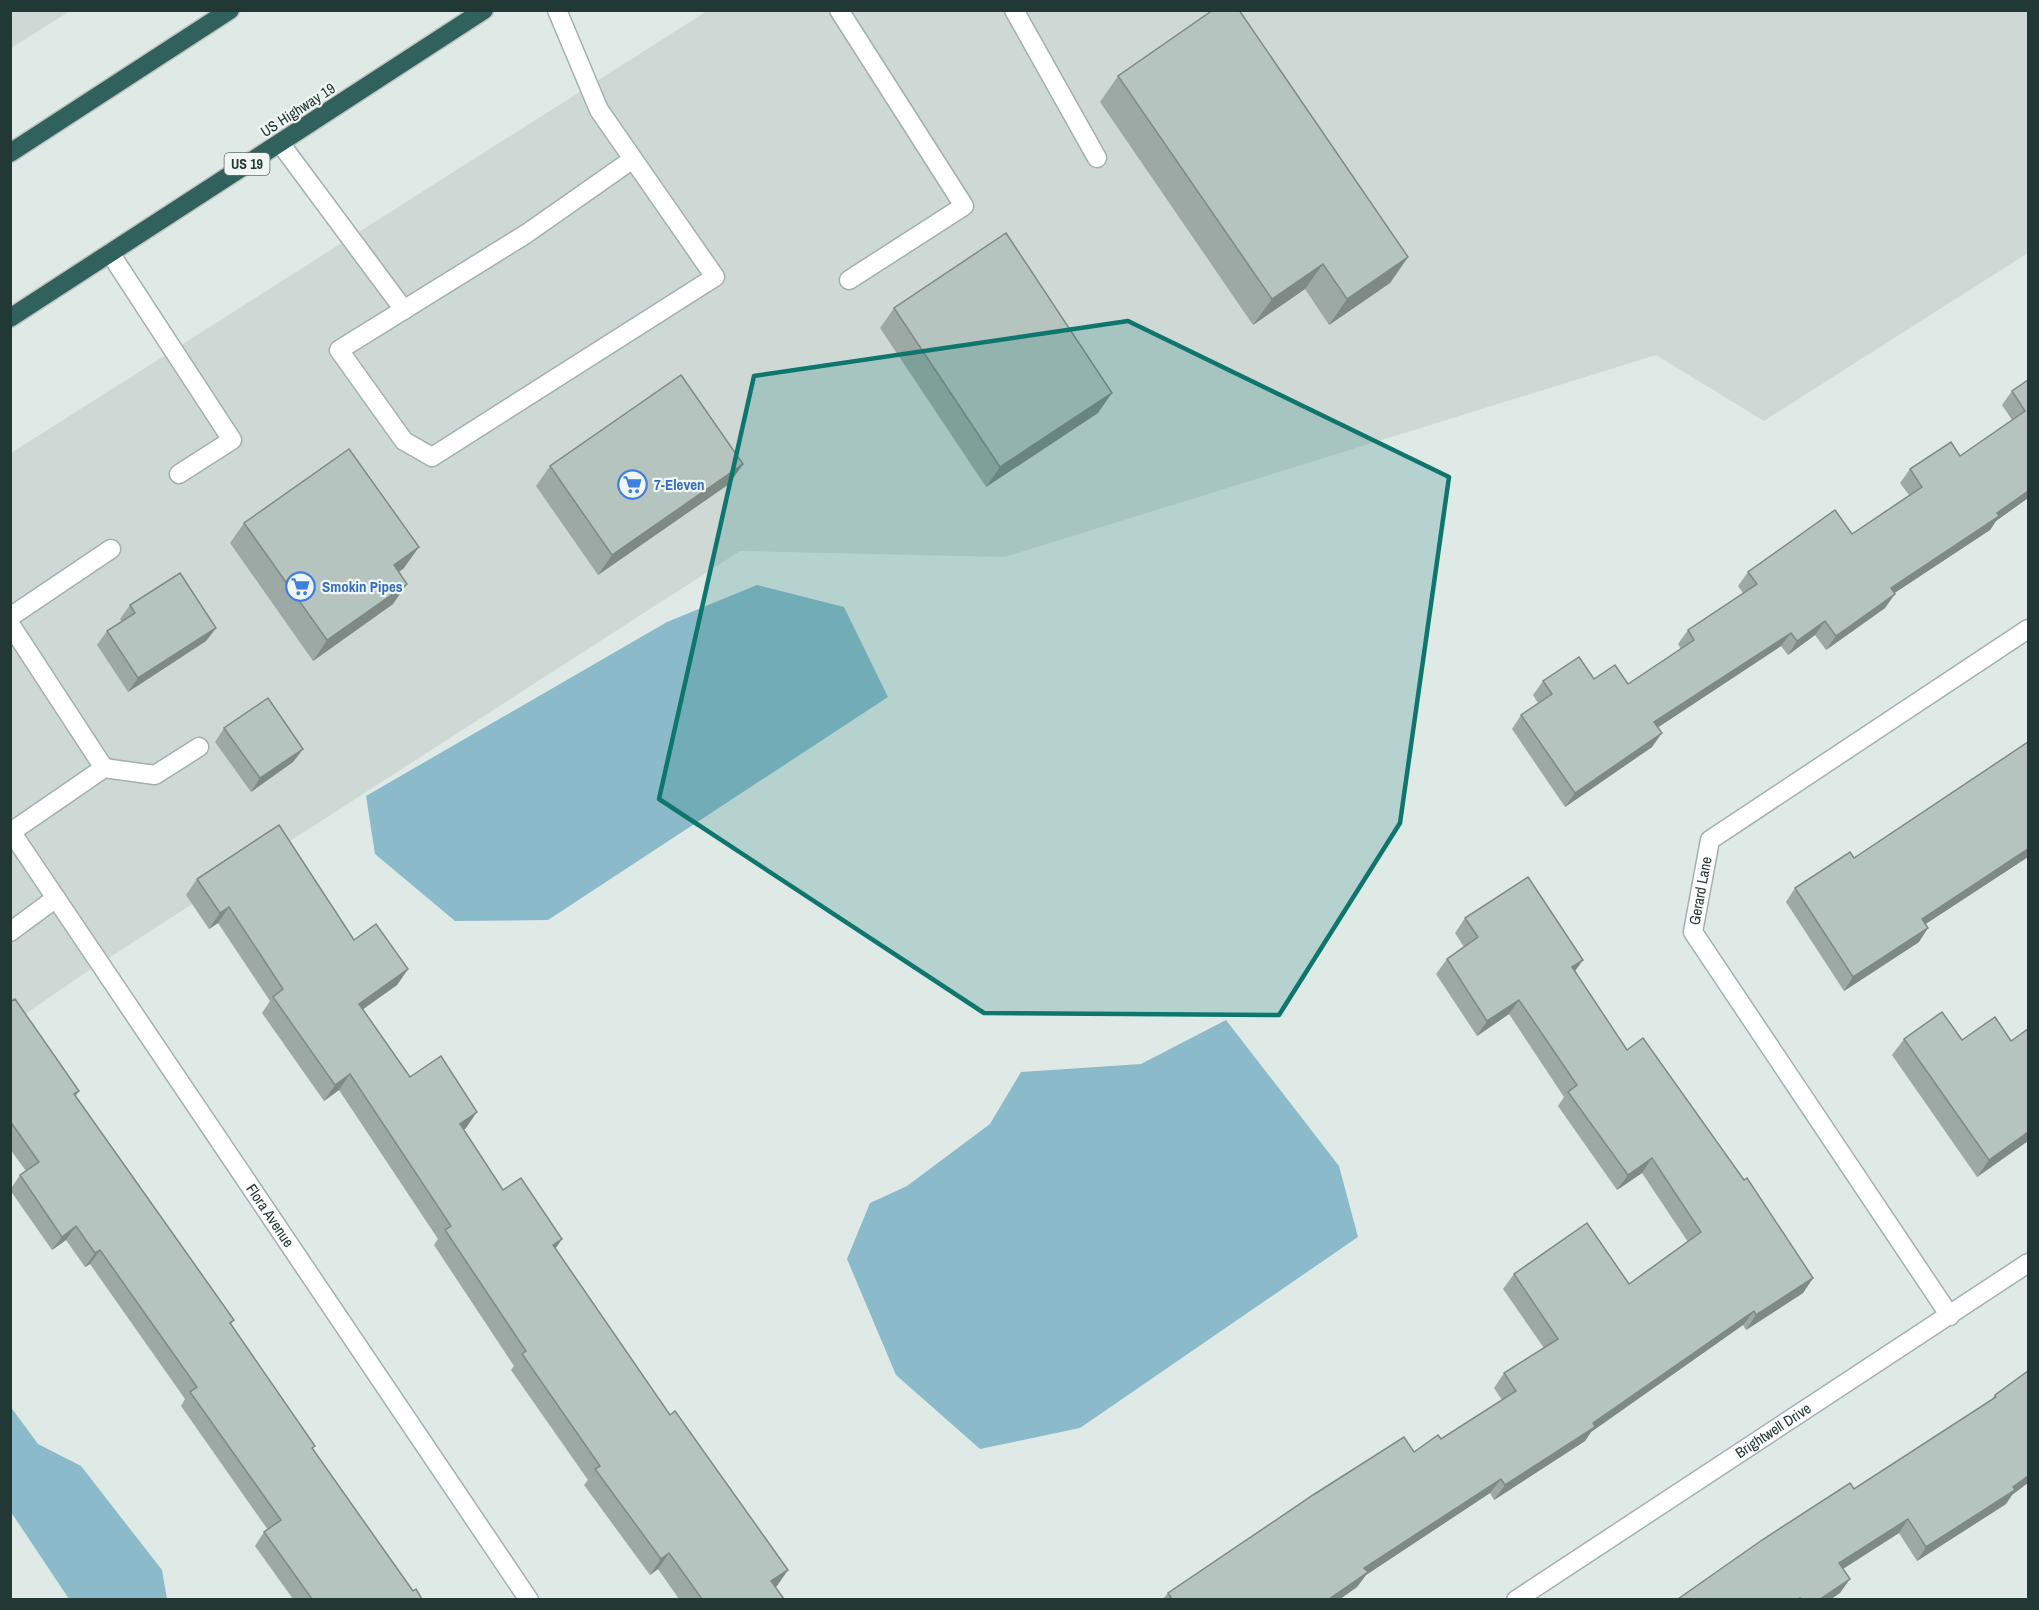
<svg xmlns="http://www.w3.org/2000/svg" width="2039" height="1610" viewBox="0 0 2039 1610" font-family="'Archivo Narrow',sans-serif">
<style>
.built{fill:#ced9d5}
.water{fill:#8bbbca}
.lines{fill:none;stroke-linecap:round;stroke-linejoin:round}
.minor-casing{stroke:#a3b0ad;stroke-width:21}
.highway-casing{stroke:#bdc3c2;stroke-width:21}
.minor{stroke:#fff;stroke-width:18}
.highway{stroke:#30615c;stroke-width:18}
.wall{fill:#9ca9a4}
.shaded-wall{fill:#7f8986}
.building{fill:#b5c4bf;stroke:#7f8986;stroke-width:1.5}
.marked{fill:#0f766e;fill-opacity:0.2;stroke:#0f766e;stroke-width:4.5;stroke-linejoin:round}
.labels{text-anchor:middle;stroke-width:4.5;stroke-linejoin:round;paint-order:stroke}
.shield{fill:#eff6f3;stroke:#60716d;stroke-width:1.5}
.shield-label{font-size:14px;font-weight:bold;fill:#223834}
.street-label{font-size:15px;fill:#223834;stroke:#eff6f3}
.shop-label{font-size:15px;font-weight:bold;fill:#366cbe;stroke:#eff6f3;text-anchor:start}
</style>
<rect width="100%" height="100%" fill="#dfe9e6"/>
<g class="built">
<polygon points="11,10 70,10 70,11 11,48"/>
<polygon points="707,11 2028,11 2028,253 1764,421 1656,355 1005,557 740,551 76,979 11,1024 11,453"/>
</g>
<g class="water">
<polygon points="757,585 844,607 888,697 548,920 455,921 375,854 366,796 667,622"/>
<polygon points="1226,1020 1339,1166 1358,1237 1080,1428 980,1449 896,1375 847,1259 870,1203 907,1186 990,1124 1021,1072 1141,1064"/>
<polygon points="10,1406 38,1444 81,1466 162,1570 167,1599 69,1599 11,1512"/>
</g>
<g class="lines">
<defs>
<g id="minor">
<polyline points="557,10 599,110 715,277 432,457 404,441 339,350 526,234 633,159"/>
<polyline points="839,10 964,206 849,280"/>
<polyline points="1014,10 1097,158"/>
<polyline points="280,143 404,310"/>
<polyline points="110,253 232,440 179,474"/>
<polyline points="10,617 111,549"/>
<polyline points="10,624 104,768"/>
<path id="s1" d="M10,830L529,1600"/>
<polyline points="11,832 104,768 155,775 199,747"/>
<polyline points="10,932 56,898"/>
<path id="s2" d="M1950,1316L1693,932L1710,840L2028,629"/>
<path id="s3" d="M1516,1600L2028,1263"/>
</g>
<g id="highway">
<polyline points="10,153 230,10"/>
<polyline points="10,318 484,10"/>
</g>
</defs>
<use href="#minor" class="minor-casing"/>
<use href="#highway" class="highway-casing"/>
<use href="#minor" class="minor"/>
<use href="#highway" class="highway"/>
</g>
<g class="wall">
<polygon points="1118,76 1408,257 1390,283 1329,325 1305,289 1253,325 1100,102"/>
<polygon points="894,308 1098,413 986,487 880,328"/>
<polygon points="2028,380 2028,498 1996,521 1990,530 1894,593 1885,608 1826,650 1815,635 1788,655 1781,646 1658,727 1652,747 1565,807 1512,729 1521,715 1538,703 1533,695 1543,681 1594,679 1628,684 1681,649 1678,644 1688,630 1743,593 1738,586 1748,572 1852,534 1909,495 1900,483 1910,469 1960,456 2012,420 2002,405 2012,391"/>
<polygon points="743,464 729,484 598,575 536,486 550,466"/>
<polygon points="244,523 404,568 399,572 393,604 313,661 230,543"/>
<polygon points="130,605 216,628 206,641 128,692 97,645 107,631 122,622 120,619"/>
<polygon points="224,728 303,749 293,762 251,792 215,742"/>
<polygon points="2028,742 2028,857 1925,924 1919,942 1844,991 1786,902 1795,888 1854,858"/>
<polygon points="197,879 354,940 408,969 397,985 363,1009 410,1077 466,1128 464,1130 503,1190 562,1239 555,1249 670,1415 788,1570 775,1587 784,1599 679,1599 658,1569 650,1575 584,1485 588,1480 511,1370 514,1366 434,1245 438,1239 339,1090 324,1101 262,1013 270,1001 218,923 209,929 186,895"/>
<polygon points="1465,918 1575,972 1627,1050 1813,1278 1803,1293 1746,1330 1743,1325 1591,1432 1585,1441 1494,1500 1490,1493 1366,1575 1357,1587 1340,1599 1163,1599 1168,1593 1414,1452 1441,1439 1502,1400 1494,1388 1504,1373 1544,1348 1503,1289 1514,1274 1629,1284 1688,1242 1642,1173 1617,1190 1558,1106 1564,1097 1509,1014 1477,1036 1436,974 1447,959 1464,947 1455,933"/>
<polygon points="10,1002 79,1091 76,1096 234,1320 231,1324 313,1450 413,1591 422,1599 293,1599 255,1546 264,1532 268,1530 181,1406 185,1399 90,1264 85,1267 66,1240 52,1250 10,1190 20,1175 26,1171 10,1149"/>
<polygon points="2028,1029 2028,1141 1977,1177 1892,1055 1904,1039 2011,1041"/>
<polygon points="2028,1371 2012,1495 2006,1504 1917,1561 1899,1533 1843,1569 1840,1593 1831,1599 1678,1599 1854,1489 1990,1401 1995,1395"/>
</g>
<g class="shaded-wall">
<polygon points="1408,257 1390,283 1329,325 1347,299"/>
<polygon points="1323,264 1305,289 1253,325 1272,299"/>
<polygon points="1112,393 1098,413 986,487 1000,467"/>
<polygon points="743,464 729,484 598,575 612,555"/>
<polygon points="2028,491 2028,498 1996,521 1990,530 1881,602 1891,588"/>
<polygon points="419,547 404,568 380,585 394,565"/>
<polygon points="407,584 393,604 313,661 327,640"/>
<polygon points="1895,594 1885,608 1826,650 1836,636"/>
<polygon points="1825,621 1815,635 1788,655 1797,641"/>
<polygon points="216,628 206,641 128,692 138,678"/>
<polygon points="1791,633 1781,646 1645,736 1654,722"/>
<polygon points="1662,733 1652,747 1565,807 1575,793"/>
<polygon points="303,749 293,762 251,792 260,778"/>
<polygon points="2028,849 2028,857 1912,933 1922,919"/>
<polygon points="229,907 218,923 209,929 220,913"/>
<polygon points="1928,928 1919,942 1844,991 1853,977"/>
<polygon points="1583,960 1573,974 1572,967"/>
<polygon points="408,969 397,985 348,1020 359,1004"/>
<polygon points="1519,1000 1509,1014 1477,1036 1487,1021"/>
<polygon points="350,1074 339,1090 324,1101 335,1085"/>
<polygon points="477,1112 466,1128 449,1140 460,1124"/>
<polygon points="2028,1132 2028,1141 1977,1177 1989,1160"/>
<polygon points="1652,1158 1642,1173 1617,1190 1628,1175"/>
<polygon points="76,1226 66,1240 52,1250 62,1237"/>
<polygon points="562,1239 551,1255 553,1245"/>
<polygon points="100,1250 90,1264 85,1267 95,1253"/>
<polygon points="1813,1278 1803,1293 1746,1330 1756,1315"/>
<polygon points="1754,1311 1743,1325 1591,1432 1585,1441 1494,1500 1505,1485"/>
<polygon points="2028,1476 2028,1483 2012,1495 2006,1504 1917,1561 1926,1547"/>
<polygon points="1501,1479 1490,1493 1366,1575 1357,1587 1340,1599 1329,1599 1364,1568"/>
<polygon points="1908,1519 1899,1533 1830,1577 1839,1563"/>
<polygon points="669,1553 658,1569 650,1575 661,1559"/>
<polygon points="788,1570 777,1586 760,1597 771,1581"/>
<polygon points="1850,1579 1840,1593 1831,1599 1820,1599"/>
</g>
<g class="building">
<polygon points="1213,10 1239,10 1408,257 1347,299 1323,264 1272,299 1118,76"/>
<polygon points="1006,233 1112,393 1000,467 894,308"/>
<polygon points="681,375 743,464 612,555 550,466"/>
<polygon points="2028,380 2028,491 1997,513 1999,516 1891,588 1895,594 1836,636 1825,621 1797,641 1791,633 1654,722 1662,733 1575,793 1521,715 1552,694 1543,681 1579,657 1594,679 1615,665 1628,684 1694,640 1688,630 1757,584 1748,572 1835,510 1852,534 1922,487 1910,469 1951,442 1960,456 2025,411 2012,391"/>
<polygon points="349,449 419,547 394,565 407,584 327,640 244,523"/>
<polygon points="180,573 216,628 138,678 107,631 135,613 130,605"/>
<polygon points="268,698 303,749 260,778 224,728"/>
<polygon points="2028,742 2028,849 1922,919 1928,928 1853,977 1795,888 1850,852 1854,858"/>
<polygon points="279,825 354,940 376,924 408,969 359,1004 410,1077 441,1056 477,1112 460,1124 503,1190 521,1178 562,1239 553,1245 670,1415 675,1411 788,1570 771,1581 784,1599 702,1599 669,1553 661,1559 595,1469 600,1466 522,1354 526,1351 445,1230 451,1226 350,1074 335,1085 273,997 283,989 229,907 220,913 197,879"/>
<polygon points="1528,877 1583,960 1572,967 1627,1050 1643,1038 1744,1180 1747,1178 1813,1278 1756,1315 1754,1311 1593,1423 1595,1427 1505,1485 1501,1479 1364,1568 1368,1572 1329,1599 1172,1599 1168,1593 1313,1495 1404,1437 1414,1452 1438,1435 1441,1439 1516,1391 1504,1373 1558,1339 1514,1274 1587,1223 1629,1284 1701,1232 1652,1158 1628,1175 1568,1092 1577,1085 1519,1000 1487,1021 1447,959 1478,937 1465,918"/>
<polygon points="15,999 79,1091 74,1094 234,1320 230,1323 315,1446 312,1448 413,1591 416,1589 422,1599 312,1599 264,1532 281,1520 190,1392 197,1387 100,1250 95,1253 76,1226 62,1237 20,1175 39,1162 10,1121 10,1002"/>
<polygon points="1942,1012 1962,1040 1995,1017 2011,1041 2028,1029 2028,1132 1989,1160 1904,1039"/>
<polygon points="2028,1371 2028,1476 2013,1487 2015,1490 1926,1547 1908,1519 1839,1563 1850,1579 1820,1599 1801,1599 1800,1598 1798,1599 1678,1599 1762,1540 1850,1483 1854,1489 1996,1397 1995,1395"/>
</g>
<path class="marked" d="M1128,321L1449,477L1400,823L1279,1015L984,1013L659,799L754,376Z"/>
<defs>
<symbol id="supermarket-ring" viewBox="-11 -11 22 22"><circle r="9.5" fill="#eff6f3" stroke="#3f7fe0" stroke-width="1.5"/><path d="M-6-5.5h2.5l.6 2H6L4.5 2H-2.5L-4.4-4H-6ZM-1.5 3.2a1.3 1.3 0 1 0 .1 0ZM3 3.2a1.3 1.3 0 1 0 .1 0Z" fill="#3f7fe0"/></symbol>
</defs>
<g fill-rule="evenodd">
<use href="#supermarket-ring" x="616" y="468" width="33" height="33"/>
<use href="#supermarket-ring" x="284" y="570" width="33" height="33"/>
</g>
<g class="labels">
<rect class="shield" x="224.5" y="153" width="45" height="22" rx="4.5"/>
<g class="shield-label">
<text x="247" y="169">US 19</text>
</g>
<g class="street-label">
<text transform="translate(298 110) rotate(-33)" y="5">US Highway 19</text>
<text dy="5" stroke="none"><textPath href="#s2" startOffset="504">Gerard Lane</textPath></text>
<text dy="5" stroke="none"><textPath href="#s1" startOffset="465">Flora Avenue</textPath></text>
<text dy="5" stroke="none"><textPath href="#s3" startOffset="308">Brightwell Drive</textPath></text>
</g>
<g class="shop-label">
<text x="654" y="490">7-Eleven</text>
<text x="322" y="592">Smokin Pipes</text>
</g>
</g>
<rect width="2039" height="1610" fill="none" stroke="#223834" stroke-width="24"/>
</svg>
